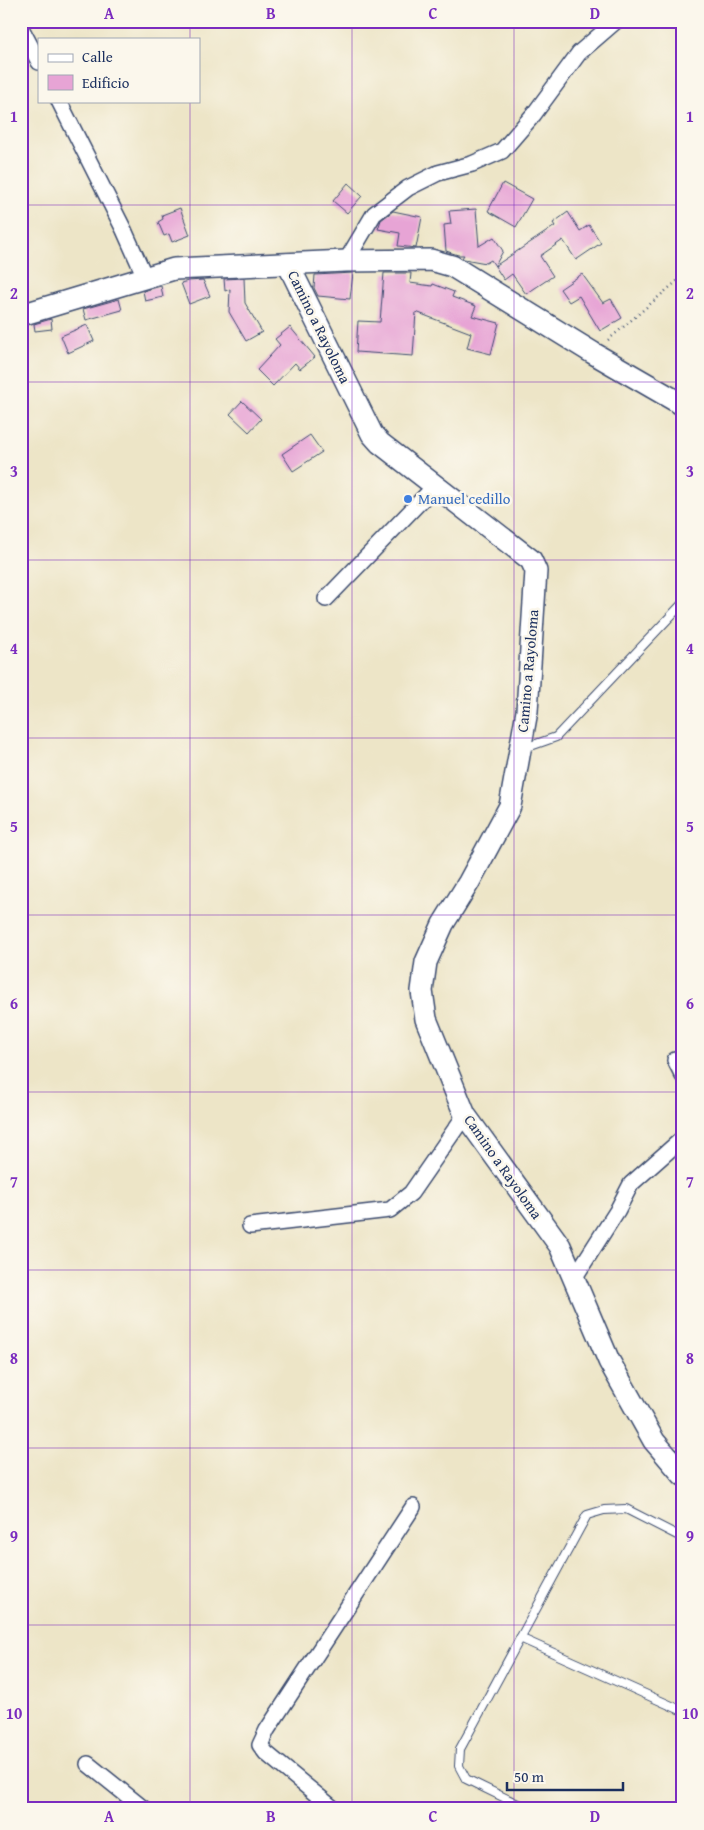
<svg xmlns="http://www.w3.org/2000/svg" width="704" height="1830" viewBox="0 0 704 1830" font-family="'Gentium Book Plus',serif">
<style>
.building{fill:#e7a4d5}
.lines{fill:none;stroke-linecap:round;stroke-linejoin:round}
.lane-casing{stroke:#3a4a6e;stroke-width:10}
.street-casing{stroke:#3a4a6e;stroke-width:18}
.secondary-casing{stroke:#3a4a6e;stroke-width:24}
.path{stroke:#3a4a6e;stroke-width:2.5;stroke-dasharray:1 4;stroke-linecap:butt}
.lane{stroke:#fff;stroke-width:8}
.street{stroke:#fff;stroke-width:15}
.secondary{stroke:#fff;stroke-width:21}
.grid{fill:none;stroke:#7b2cbf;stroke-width:1;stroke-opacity:0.55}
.shop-dot{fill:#3f7fe0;stroke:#fbf7ec;stroke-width:2}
.labels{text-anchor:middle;stroke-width:5;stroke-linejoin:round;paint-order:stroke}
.street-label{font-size:15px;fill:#1b2f5e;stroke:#fbf7ec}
.shop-label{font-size:15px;fill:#366cbe;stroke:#fbf7ec;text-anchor:start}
.neatline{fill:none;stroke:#7b2cbf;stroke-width:2}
.grid-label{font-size:16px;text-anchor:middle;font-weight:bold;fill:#7b2cbf}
</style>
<rect width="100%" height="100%" fill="#fbf7ec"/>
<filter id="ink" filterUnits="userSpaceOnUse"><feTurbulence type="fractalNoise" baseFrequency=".02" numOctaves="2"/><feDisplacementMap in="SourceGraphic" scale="10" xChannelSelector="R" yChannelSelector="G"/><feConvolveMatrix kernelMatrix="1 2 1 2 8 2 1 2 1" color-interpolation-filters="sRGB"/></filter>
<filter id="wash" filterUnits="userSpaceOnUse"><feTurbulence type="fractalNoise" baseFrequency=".0096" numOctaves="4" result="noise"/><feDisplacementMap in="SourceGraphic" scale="20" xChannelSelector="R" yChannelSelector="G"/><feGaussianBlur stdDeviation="1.12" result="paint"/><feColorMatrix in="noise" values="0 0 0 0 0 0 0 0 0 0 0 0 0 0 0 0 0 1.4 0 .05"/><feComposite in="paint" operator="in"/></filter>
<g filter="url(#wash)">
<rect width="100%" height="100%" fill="#ede5c7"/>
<g id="blocks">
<g class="building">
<polygon points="348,183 362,196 347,213 333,201"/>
<polygon points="503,183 532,199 516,227 488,211"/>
<polygon points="180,208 190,235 172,242 169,234 164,236 158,222 163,219 162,215"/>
<polygon points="476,209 479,246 494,237 503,251 495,266 555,226 553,223 568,212 580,231 589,225 601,243 576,260 563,240 540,256 553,276 526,294 512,274 504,280 491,260 486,263 464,259 462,258 464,255 458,255 446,251 444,225 451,224 449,211"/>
<polygon points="393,211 422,217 416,248 398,246 400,233 378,229 381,220"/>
<polygon points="353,273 350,299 318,296 314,288 315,275"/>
<polygon points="384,273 411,273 410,283 432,286 433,284 454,292 452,297 476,306 472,316 499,323 491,354 467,348 471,333 416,312 413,356 356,352 358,321 380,322"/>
<polygon points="582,274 603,303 611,299 622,318 600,331 579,296 569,302 560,289"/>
<polygon points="244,278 245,303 262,332 246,341 229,312 230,289 225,291 224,279"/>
<polygon points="203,280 210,296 189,304 181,283 188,281"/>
<polygon points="161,286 163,297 145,301 143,291"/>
<polygon points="119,299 122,310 86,320 83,309"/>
<polygon points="51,319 52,329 35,331 34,324"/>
<polygon points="87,325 94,341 68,353 61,336"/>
<polygon points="290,327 315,357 300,369 295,363 273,386 257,370 280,345 275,339"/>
<polygon points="242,401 261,419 249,432 230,414"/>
<polygon points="310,435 322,452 293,471 282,454"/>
</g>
</g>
</g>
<g filter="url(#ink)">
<use href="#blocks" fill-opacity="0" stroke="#3a4a6e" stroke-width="1"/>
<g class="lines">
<defs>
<g id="lane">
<polyline points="522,749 556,737 683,603"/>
<polyline points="520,1638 683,1711"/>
<polyline points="528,1809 466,1779 459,1766 460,1749 587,1515 604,1510 626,1509 683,1538"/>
</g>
<g id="street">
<polyline points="21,28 39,62"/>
<polyline points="59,101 124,230 145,277"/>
<polyline points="346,261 374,214 408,188 438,173 472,164 502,151 534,114 579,53 616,21"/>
<polyline points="326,599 435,486"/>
<polyline points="675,1060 683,1076"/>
<polyline points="250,1226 390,1210 411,1193 465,1115"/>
<polyline points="573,1280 617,1211 631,1184 683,1138"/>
<polyline points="88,1764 144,1809"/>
<polyline points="334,1809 266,1753 260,1745 267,1730 413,1507"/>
</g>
<g id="secondary">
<polyline points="288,264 372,434 380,443 531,560 536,571 527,711 510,806 469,882 443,924 426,962 422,991 426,1019 465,1115 560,1246 609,1361 654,1441 683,1475"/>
<polyline points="21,315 174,269 346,261 431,260 452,266 593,353 683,405"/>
</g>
</defs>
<use href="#lane" class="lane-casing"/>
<use href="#street" class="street-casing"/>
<use href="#secondary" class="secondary-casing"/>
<polyline class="path" points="608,340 683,276"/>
<use href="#lane" class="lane"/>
<use href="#street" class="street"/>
<use href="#secondary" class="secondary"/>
</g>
</g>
<path class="grid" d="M190,21V39M352,21V1809M514,21V1809M190,101V1809M21,205H683M21,382H683M21,560H683M21,738H683M21,915H683M21,1092H683M21,1270H683M21,1448H683M21,1625H683"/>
<circle class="shop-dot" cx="408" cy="499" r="5"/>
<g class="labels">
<g class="street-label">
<text transform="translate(319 327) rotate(64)" y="5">Camino a Rayoloma</text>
<text transform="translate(528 671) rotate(-85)" y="5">Camino a Rayoloma</text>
<text transform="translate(503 1167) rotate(55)" y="5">Camino a Rayoloma</text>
</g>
<g class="shop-label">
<text x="418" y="504">Manuel cedillo</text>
</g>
</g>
<rect width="704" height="1830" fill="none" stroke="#fbf7ec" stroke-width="55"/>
<rect x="38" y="38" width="162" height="65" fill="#fbf7ec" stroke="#a1a7b3"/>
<rect x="48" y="54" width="25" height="8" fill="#ffffff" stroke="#a1a7b3"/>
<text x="82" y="62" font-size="15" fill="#1b2f5e">Calle</text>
<rect x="48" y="75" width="25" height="15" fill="#e7a4d5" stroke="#a1a7b3"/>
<text x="82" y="88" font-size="15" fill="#1b2f5e">Edificio</text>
<path d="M507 1782v8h116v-8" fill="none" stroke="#1b2f5e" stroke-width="2.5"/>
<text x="514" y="1782" font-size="15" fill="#1b2f5e" stroke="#fbf7ec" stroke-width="4" paint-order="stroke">50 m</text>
<rect x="28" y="28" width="648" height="1774" class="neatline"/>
<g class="grid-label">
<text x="109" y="19">A</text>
<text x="271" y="19">B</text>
<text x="433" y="19">C</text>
<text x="595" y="19">D</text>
<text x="14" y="122">1</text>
<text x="690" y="122">1</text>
<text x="14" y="299">2</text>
<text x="690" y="299">2</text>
<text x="14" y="477">3</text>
<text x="690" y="477">3</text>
<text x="14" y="654">4</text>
<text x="690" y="654">4</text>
<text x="14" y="832">5</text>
<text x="690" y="832">5</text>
<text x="14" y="1009">6</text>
<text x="690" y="1009">6</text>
<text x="14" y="1187">7</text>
<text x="690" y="1187">7</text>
<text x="14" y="1364">8</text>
<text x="690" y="1364">8</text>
<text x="14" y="1542">9</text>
<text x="690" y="1542">9</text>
<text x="14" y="1719">10</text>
<text x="690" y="1719">10</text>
<text x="109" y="1822">A</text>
<text x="271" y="1822">B</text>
<text x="433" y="1822">C</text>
<text x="595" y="1822">D</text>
</g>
</svg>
